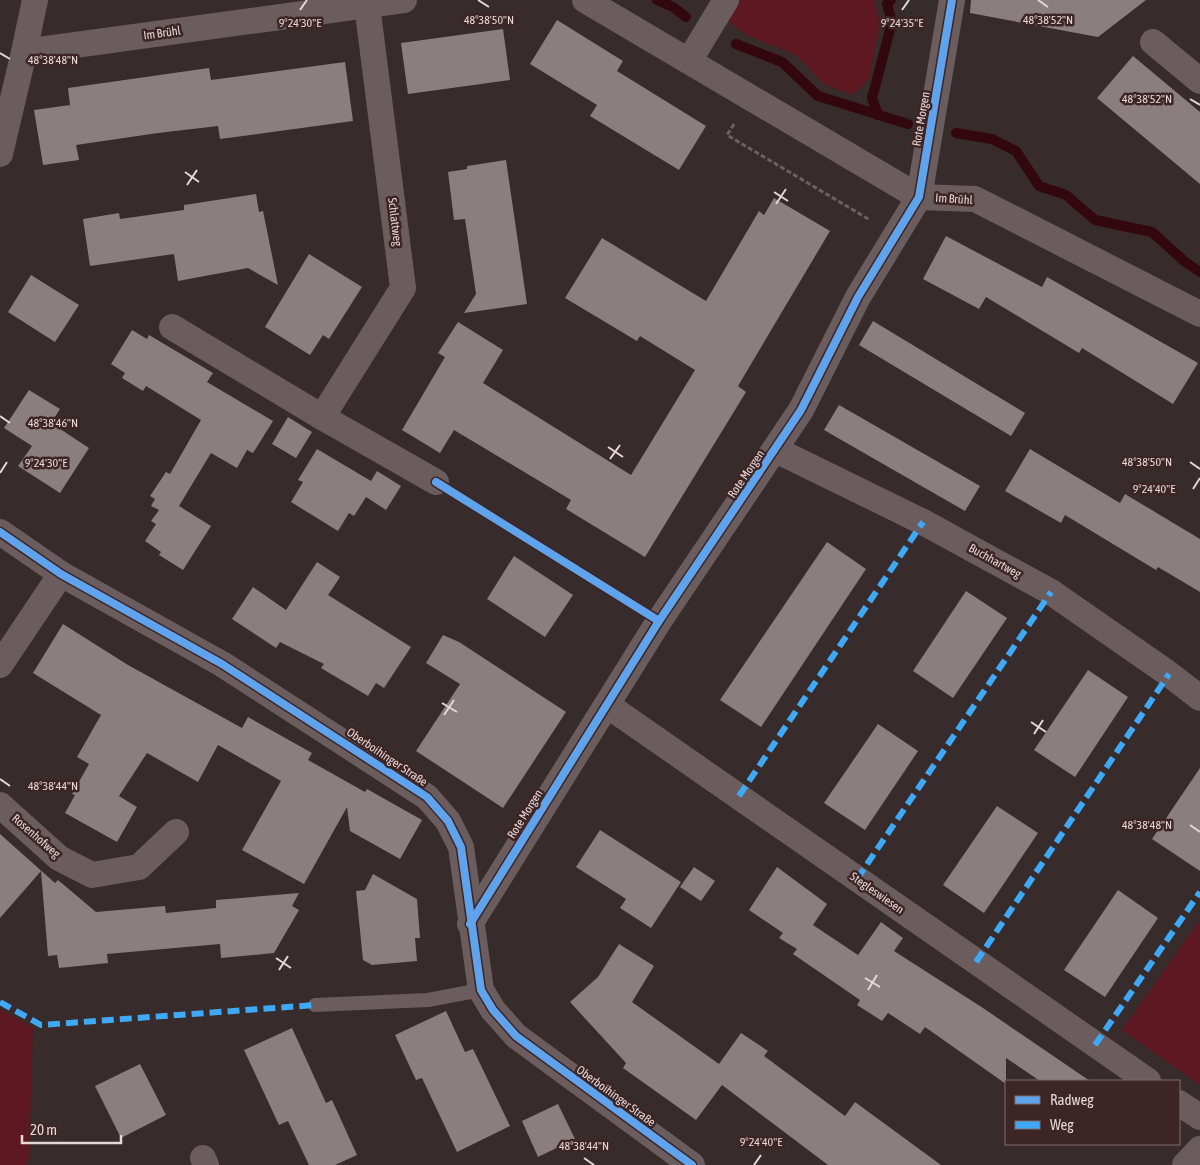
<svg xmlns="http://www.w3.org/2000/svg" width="1200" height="1165" viewBox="0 0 1200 1165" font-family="'Asap Condensed',sans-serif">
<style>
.green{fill:#5e1822}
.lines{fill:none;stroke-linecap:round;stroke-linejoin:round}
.stream{stroke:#32070d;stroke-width:10}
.building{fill:#8a7e7e}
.path{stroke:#6c6060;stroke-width:3;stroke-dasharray:5 2.5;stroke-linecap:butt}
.lane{stroke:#6b5d5d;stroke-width:14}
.street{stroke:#6b5d5d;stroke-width:26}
.quiet{stroke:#3fa9f5;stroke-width:6;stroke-dasharray:12 6;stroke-linecap:butt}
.cycleway-casing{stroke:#3d2526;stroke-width:11}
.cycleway{stroke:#60a3ed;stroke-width:8}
.ticks{fill:none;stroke:#e6d6d6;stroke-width:2}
.labels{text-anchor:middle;stroke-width:5;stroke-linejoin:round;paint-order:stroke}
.street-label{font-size:12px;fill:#e6d6d6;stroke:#3d2526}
.ticks-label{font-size:12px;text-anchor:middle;fill:#e6d6d6;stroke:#3d2526;stroke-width:5;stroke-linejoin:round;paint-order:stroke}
</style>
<rect width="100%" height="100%" fill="#372b2b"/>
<g class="green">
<polygon points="740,0 874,0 880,23 869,79 852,95 824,84 796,55 746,35 728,20"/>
<polygon points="1200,920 1200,1085 1122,1030"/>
<polygon points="0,1009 33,1027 29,1157 26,1165 0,1165"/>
</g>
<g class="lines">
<g class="stream">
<polyline points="657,0 673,7 686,17"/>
<polyline points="736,44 782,62 818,96 908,124"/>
<polyline points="878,115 872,98 892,22 887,4 891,0"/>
<polyline points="956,133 992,139 1016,151 1039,186 1066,195 1095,220 1152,232 1184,261 1200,272"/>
</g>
</g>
<g class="building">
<polygon points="971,0 1146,0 1098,37 970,13"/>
<polygon points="557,20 623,61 617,71 706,126 679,170 590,116 597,105 530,64"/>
<polygon points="503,29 510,80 408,94 401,43"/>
<polygon points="1133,56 1200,112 1200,184 1097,98"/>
<polygon points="345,62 353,121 220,139 218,126 158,133 76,145 79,160 43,165 34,110 70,105 68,88 209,68 211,80"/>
<polygon points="506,160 527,304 464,313 476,294 465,219 454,220 448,172 467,169 467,166"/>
<polygon points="256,194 259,212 263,211 278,285 248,268 178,281 174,254 90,266 83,219 119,213 120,219 184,210 184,205"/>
<polygon points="774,198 830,231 738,386 746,392 645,557 566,509 571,500 454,430 440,453 402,430 445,357 438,353 458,322 503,350 483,383 631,475 695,370 640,336 637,341 565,298 602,238 706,301 759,211 764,215"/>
<polygon points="946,236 1042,287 1047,277 1198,363 1173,404 1082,348 1079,353 986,297 979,309 923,279"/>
<polygon points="309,254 362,287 329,339 323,335 310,355 265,327"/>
<polygon points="31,275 79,305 55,342 8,312"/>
<polygon points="873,321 1025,413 1011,436 859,345"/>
<polygon points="132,330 147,339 149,335 213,373 207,382 273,421 253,453 247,450 237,468 211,453 179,506 211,526 183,570 159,555 161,552 145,541 156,524 151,521 159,510 151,506 155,499 150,496 166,472 170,474 201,420 146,386 143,391 122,378 125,373 111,364"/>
<polygon points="29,390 60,409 51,423 89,448 60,493 18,466 32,446 4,428"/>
<polygon points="839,405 980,486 965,511 824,430"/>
<polygon points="288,417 312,432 296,458 272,444"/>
<polygon points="317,449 371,481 377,471 401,486 386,510 366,497 354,516 349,513 338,531 291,502 303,482 298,480"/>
<polygon points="1030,449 1120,503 1125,494 1200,539 1200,592 1158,567 1156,570 1065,515 1061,523 1005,491"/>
<polygon points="827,542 866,569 761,727 720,700"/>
<polygon points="514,556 573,595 545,637 487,599"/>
<polygon points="317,562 340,577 328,595 411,647 384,688 376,683 368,696 321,668 324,664 280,642 276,648 232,619 253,587 286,610"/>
<polygon points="966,591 1007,618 953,698 913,671"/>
<polygon points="63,624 128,665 242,728 248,717 312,753 308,760 365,792 367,789 422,820 400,859 350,831 347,807 304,884 242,850 281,781 218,745 198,782 147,753 119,796 137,807 117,842 65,813 75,795 72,794 89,764 77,757 101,715 33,673"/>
<polygon points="443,635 459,642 566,712 503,808 416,751 460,684 426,663"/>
<polygon points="1088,670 1128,697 1075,777 1034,750"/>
<polygon points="878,724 918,751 865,830 824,803"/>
<polygon points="1200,768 1200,871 1152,839"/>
<polygon points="997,806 1038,833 984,913 943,885"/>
<polygon points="600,830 681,882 651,928 620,908 626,899 576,867"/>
<polygon points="0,834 55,883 58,880 96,912 165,906 166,913 216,908 216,900 299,893 292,906 299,910 274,953 221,958 220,944 107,954 108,963 59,968 57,955 48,956 41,871 0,918"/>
<polygon points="694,867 715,881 701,901 680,887"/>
<polygon points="777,867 827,904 813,925 858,955 881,922 903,938 894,951 983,1008 1090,1081 1040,1081 1006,1058 1006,1084 925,1027 920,1034 888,1013 882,1021 857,1005 860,1000 793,954 797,949 779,938 783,933 749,910"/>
<polygon points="373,874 417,899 420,938 415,938 417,961 372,965 363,960 356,891 365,890"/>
<polygon points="1118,890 1158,918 1105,997 1064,970"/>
<polygon points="619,944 654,966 632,1002 719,1064 741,1033 768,1051 764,1056 845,1116 855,1102 941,1165 828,1165 722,1085 696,1120 623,1068 626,1063 570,1002 598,977"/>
<polygon points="446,1011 465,1052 473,1049 510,1126 457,1152 422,1078 416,1080 395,1035"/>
<polygon points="292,1028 326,1103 332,1100 357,1155 335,1165 309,1165 288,1121 279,1125 244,1050"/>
<polygon points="140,1064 166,1115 121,1138 95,1086"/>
<polygon points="558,1104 575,1139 538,1157 522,1121"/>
</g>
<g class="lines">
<polyline class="path" points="734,124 727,135 870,220"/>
<polyline class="lane" points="315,1005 428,1000 481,990"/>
<g class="street">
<polyline points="585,0 919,197 975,199 1200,314"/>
<polyline points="1153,42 1200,81"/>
<polyline points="24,52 35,0"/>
<polyline points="689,61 726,0"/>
<polyline points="0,154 24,52 404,0"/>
<polyline points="172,327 322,417 403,288 367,5"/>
<polyline points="322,417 436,482"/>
<polyline points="776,450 923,522 1051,592 1169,674 1200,698"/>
<polyline points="0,532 61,574 222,664 427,797 448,821 461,847 481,990 493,1010 516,1036 692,1165"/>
<polyline points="0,665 61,574"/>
<polyline points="607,705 1148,1081"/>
<polyline points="0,805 59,858 92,875 139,867 176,832"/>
<polyline points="470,924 659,621 801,410 858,297 919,197 952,0"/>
<polyline points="1179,1103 1200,1117"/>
<polyline points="203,1158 206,1165"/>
<polyline points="1185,1165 1200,1149"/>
</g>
<g class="quiet">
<polyline points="739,796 923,522"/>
<polyline points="857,879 1051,592"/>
<polyline points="976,962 1169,674"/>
<polyline points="0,1002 41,1025 315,1005"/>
<polyline points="1095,1045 1200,892"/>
</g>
<defs>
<g id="cycleway">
<polyline points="436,482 659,621"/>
<polyline points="0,532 61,574 222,664 427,797 448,821 461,847 481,990 493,1010 516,1036 692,1165"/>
<polyline points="470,924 659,621 801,410 858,297 919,197 952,0"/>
</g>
</defs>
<use href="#cycleway" class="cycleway-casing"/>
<use href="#cycleway" class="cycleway"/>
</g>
<path class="ticks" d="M478,0L489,7M1038,0L1048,7M300,10L307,0M902,10L909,0M0,53L10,59M1190,99L1200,105M185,172L199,182M187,185L197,170M774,192L788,201M776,204L786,189M0,416L10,423M608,447L623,457M610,459L620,445M1190,462L1200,469M0,473L7,462M1193,489L1200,478M442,703L457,712M444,715L454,700M1031,722L1046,732M1034,734L1043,720M0,779L10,786M1190,825L1200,832M276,958L291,968M279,970L288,956M865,978L880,987M868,990L877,975M584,1158L594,1165M754,1165L761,1155"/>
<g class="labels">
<g class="street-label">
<text transform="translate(162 33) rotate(-8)" y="4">Im Brühl</text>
<text transform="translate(921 119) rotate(-80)" y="4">Rote Morgen</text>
<text transform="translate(954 199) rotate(4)" y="4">Im Brühl</text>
<text transform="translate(395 222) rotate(83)" y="4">Schlattweg</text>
<text transform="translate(746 474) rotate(-56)" y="4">Rote Morgen</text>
<text transform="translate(995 561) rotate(29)" y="4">Buchhartweg</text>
<text transform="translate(387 757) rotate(34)" y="4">Oberboihinger Straße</text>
<text transform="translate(525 814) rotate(-58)" y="4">Rote Morgen</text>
<text transform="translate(36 836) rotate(41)" y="4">Rosenhofweg</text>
<text transform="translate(877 893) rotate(35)" y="4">Stegleswiesen</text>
<text transform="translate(616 1096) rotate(36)" y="4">Oberboihinger Straße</text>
</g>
</g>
<g class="ticks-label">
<text x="489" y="24">48°38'50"N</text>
<text x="1048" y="24">48°38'52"N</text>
<text x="300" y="27">9°24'30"E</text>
<text x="902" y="27">9°24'35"E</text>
<text x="53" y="64">48°38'48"N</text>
<text x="1147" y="103">48°38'52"N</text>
<text x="53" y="427">48°38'46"N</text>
<text x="1147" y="466">48°38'50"N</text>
<text x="46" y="467">9°24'30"E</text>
<text x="1154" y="493">9°24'40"E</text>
<text x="53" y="790">48°38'44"N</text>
<text x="1147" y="829">48°38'48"N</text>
<text x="761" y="1146">9°24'40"E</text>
<text x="584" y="1150">48°38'44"N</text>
</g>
<rect x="1005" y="1080" width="175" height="65" fill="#3d2526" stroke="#816c6c"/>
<rect x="1015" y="1096" width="25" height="8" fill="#60a3ed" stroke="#816c6c"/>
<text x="1050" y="1105" font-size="15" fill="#e6d6d6">Radweg</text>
<rect x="1015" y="1121" width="25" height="8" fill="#3fa9f5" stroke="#816c6c"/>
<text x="1050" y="1130" font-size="15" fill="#e6d6d6">Weg</text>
<path d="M22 1135v8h99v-8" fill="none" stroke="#e6d6d6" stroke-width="2.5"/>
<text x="30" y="1135" font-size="15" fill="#e6d6d6" stroke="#3d2526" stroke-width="4" paint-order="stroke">20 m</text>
</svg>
